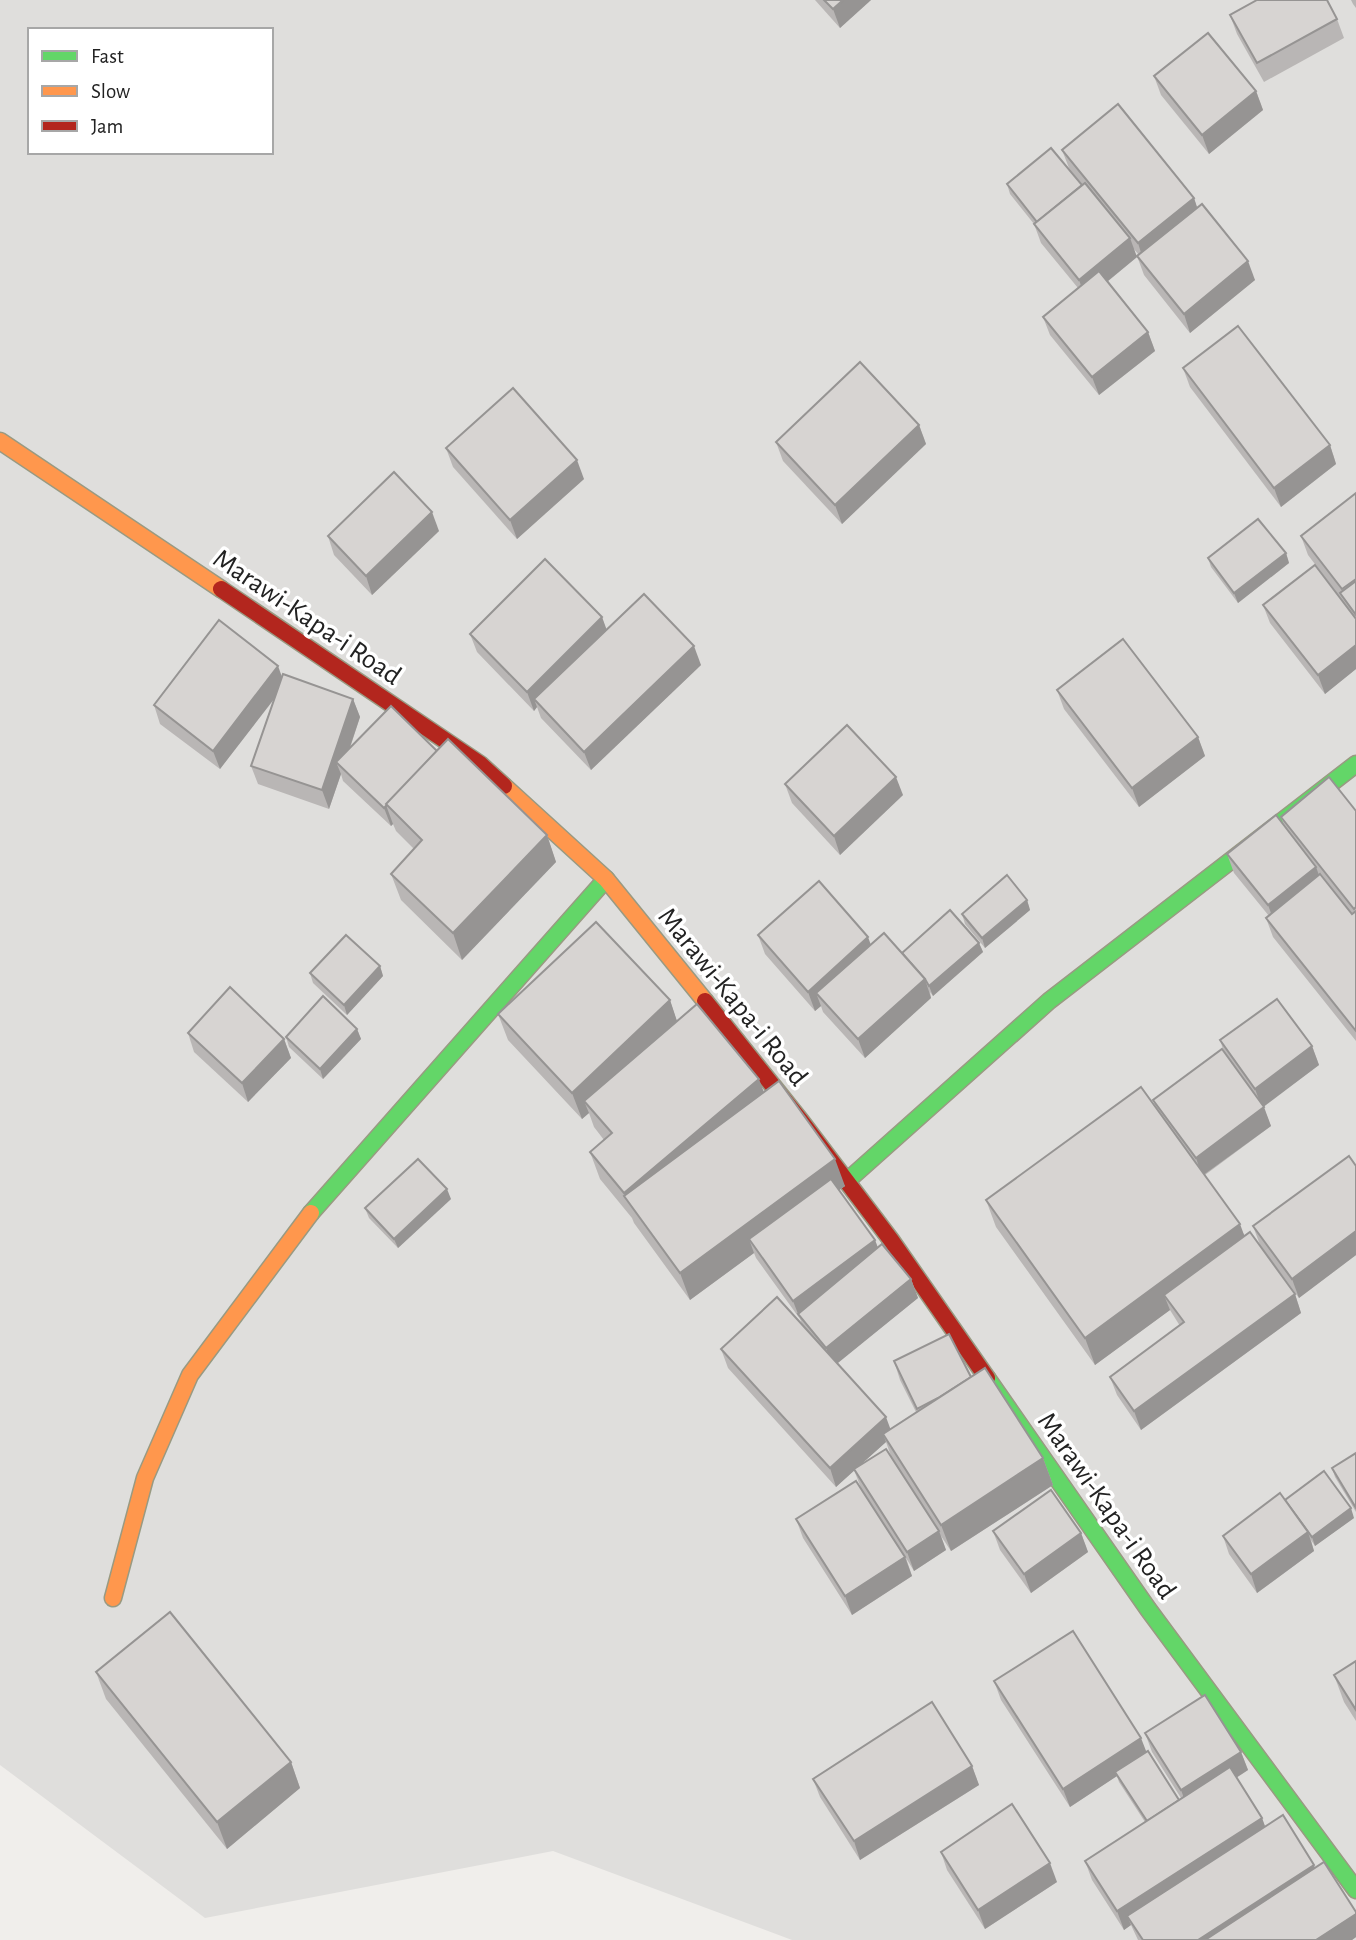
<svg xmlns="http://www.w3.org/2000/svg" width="1356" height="1940" viewBox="0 0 1356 1940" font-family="'Alegreya Sans',sans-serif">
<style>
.residential{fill:#dfdedc;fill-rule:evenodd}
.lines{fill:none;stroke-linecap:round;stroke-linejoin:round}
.fast-casing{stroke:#999a82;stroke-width:19}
.slow-casing{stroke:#999a82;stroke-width:19}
.jam-casing{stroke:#999a82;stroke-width:19}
.fast{stroke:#63d668;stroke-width:16}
.slow{stroke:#ff974d;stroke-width:16}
.jam{stroke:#b3261e;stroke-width:16}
.wall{fill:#b9b6b5;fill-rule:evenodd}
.shaded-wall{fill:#969493}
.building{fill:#d7d4d2;stroke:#969493;stroke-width:2}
.labels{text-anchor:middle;stroke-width:7;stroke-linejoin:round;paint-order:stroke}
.street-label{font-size:28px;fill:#222;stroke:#fff}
</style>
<rect width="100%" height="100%" fill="#f0eeeb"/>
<path class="residential" d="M0,0H1356V1940H792L553,1851L205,1918L0,1765ZM30,30H271V152H30Z"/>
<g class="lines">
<defs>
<g id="fast">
<polyline points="847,1181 1049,1001 1356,764"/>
<polyline points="311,1213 606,879"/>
<polyline points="987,1378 1148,1609 1356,1890"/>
</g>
<g id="slow">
<polyline points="0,441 221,589"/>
<polyline points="504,786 606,879 705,1001"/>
<polyline points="113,1598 145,1478 190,1375 311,1213"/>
</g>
<g id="jam">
<polyline points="221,589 480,764 504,786"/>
<polyline points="705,1001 801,1121 891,1240 987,1378"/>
</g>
</defs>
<use href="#fast" class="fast-casing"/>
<use href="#slow" class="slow-casing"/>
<use href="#jam" class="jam-casing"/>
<use href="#fast" class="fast"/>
<use href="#slow" class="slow"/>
<use href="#jam" class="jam"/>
</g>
<g class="wall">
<polygon points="815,0 871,0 840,28"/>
<polygon points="1351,0 1356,0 1356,8 1353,4"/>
<polygon points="1230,15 1337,19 1344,38 1264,82 1237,34"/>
<polygon points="1154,76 1256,91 1263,110 1209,154 1161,95"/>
<polygon points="1062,150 1194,198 1197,208 1255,280 1190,333 1144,275 1137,256 1139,255 1133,248 1137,257 1107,282 1148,332 1155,351 1099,395 1050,335 1043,317 1078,288 1041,243 1034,224 1010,194 1007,184 1082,185 1069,168"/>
<polygon points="1183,368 1330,445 1336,464 1281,507 1190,387"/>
<polygon points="919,425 926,444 842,524 783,461 776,442"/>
<polygon points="446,448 584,479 517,539 453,467"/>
<polygon points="1356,493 1356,669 1325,694 1270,623 1263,605 1343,601 1308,555 1301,536"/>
<polygon points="439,531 372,595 334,555 328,536"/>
<polygon points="1286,553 1289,563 1238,603 1211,567 1208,558"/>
<polygon points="602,617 606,630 701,665 591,770 541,718 537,707 534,711 477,652 470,634"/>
<polygon points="282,677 353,699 360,717 350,748 437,751 547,835 556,862 462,960 401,900 391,874 414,849 396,831 393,824 391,826 343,781 341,774 329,809 258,784 251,766 274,698 220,769 160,724 154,705"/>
<polygon points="1057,690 1198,737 1205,756 1139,807 1064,709"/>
<polygon points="785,784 903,795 840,855 792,803"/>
<polygon points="1356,811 1356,1041 1273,937 1266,918 1269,916 1234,873 1227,854 1284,826 1281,817"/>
<polygon points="1027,900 1030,910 985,948 965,924 962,914"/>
<polygon points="758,935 871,944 902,953 979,943 983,952 933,996 930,992 931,998 865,1058 823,1012 821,1006 815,1011 765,954"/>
<polygon points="380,966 383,976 347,1015 313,983 310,973"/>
<path d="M670,1000L677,1022L764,1093L845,1186L839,1190L875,1240L878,1248L911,1279L918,1298L837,1363L890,1429L916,1412L900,1380L894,1361L971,1377L1043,1458L1053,1485L951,1551L941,1536L946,1550L914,1571L906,1558L912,1576L852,1615L803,1538L796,1519L861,1488L854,1470L836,1487L728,1368L721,1349L802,1324L800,1319L756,1258L754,1253L690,1300L634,1223L632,1218L600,1179L590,1152L604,1140L594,1127L589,1113L582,1119L508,1040L498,1014ZM886,1442L891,1456L861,1464Z"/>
<polygon points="357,1029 361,1039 323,1079 289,1047 286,1037"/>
<polygon points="188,1033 284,1039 291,1058 248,1102 194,1052"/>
<polygon points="1220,1040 1312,1046 1319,1065 1263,1106 1271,1126 1205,1175 1245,1236 1295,1294 1301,1313 1141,1430 1117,1395 1110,1377 1180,1326 1170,1310 1095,1365 996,1227 986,1200 1156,1108 1153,1100 1224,1052"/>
<polygon points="1356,1166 1356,1255 1299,1298 1260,1245 1253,1226"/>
<polygon points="451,1199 398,1248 369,1218 365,1208"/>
<polygon points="1356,1453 1356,1512 1335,1477 1332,1468"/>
<polygon points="1285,1500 1354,1518 1315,1546 1311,1540 1314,1551 1257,1593 1229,1554 1223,1536"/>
<polygon points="993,1531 1081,1533 1088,1552 1031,1593 1000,1550"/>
<polygon points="1356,1661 1356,1721 1344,1702 1334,1675"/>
<polygon points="96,1672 291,1762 300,1788 227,1849 106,1699"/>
<polygon points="994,1681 1146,1752 1179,1800 1181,1798 1152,1752 1145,1733 1241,1752 1248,1770 1236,1778 1262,1818 1265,1827 1315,1868 1356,1912 1356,1937 1352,1940 1138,1940 1131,1925 1124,1930 1092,1880 1085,1861 1145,1822 1119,1782 1117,1776 1070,1807 1001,1700"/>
<polygon points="972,1766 979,1785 860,1860 820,1797 813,1779"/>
<polygon points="941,1852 1057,1882 985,1929 947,1870"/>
</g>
<g class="shaded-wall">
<polygon points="843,0 871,0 840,28 833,9"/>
<polygon points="1256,91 1263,110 1209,154 1202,135"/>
<polygon points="1194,198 1200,216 1144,262 1138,243"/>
<polygon points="1130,238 1137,257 1086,299 1079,280"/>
<polygon points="1248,261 1255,280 1190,333 1184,314"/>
<polygon points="1148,332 1155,351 1099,395 1092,377"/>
<polygon points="919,425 926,444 842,524 835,505"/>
<polygon points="1330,445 1336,464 1281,507 1274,488"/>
<polygon points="577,460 584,479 517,539 510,520"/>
<polygon points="432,512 439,531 372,595 366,576"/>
<polygon points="1286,553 1289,563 1238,603 1234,593"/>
<polygon points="602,617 609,636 534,699 537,707 534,711 527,692"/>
<polygon points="1356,645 1356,669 1325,694 1318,675"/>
<polygon points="694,646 701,665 591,770 584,752"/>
<polygon points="278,666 285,685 220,769 213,751"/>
<polygon points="353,699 360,717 343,768 336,762 341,774 329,809 322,790"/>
<polygon points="1198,737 1205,756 1139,807 1132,788"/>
<polygon points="896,777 903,795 840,855 834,836"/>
<polygon points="386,805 393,824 391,826 384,808"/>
<polygon points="547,835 556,862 462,960 453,933"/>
<polygon points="1316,867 1323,886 1275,924 1268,905"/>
<polygon points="1027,900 1030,910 985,948 982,938"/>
<polygon points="868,937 875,956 816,993 821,1006 815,1011 808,992"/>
<polygon points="979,943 983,952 933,996 929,986"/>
<polygon points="380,966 383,976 347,1015 344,1005"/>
<polygon points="925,979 931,998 865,1058 858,1039"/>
<polygon points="670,1000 679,1027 584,1101 589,1113 582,1119 572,1093"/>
<polygon points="357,1029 361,1039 323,1079 320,1069"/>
<polygon points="284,1039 291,1058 248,1102 242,1083"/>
<polygon points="1312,1046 1319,1065 1262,1108 1255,1089"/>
<polygon points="759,1079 769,1106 626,1199 624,1193"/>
<polygon points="1264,1107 1271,1126 1202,1176 1196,1158"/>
<polygon points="835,1159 845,1186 757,1250 749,1239 754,1253 690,1300 680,1273"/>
<polygon points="447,1189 451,1199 398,1248 394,1239"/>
<polygon points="1240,1224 1250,1251 1164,1295 1170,1310 1095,1365 1085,1338"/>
<polygon points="1356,1231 1356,1255 1299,1298 1292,1279"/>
<polygon points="875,1240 882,1259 798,1314 800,1319 793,1301"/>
<polygon points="911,1279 918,1298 833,1367 826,1348"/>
<polygon points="1295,1294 1301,1313 1141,1430 1134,1411"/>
<polygon points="886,1417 893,1436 883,1434 886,1442 836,1487 830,1468"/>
<polygon points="1043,1458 1053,1485 951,1551 941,1525"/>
<polygon points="1351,1508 1354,1518 1315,1546 1312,1537"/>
<polygon points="939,1531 946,1550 914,1571 907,1552"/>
<polygon points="1308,1532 1314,1551 1257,1593 1251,1574"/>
<polygon points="1081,1533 1088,1552 1031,1593 1024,1574"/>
<polygon points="905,1557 912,1576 852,1615 845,1596"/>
<polygon points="1141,1738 1148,1756 1115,1772 1117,1776 1070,1807 1063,1789"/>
<polygon points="1241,1752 1248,1770 1188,1809 1181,1790"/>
<polygon points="291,1762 300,1788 227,1849 217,1822"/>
<polygon points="972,1766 979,1785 860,1860 854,1841"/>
<polygon points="1262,1818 1269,1837 1127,1916 1131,1925 1124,1930 1117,1911"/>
<polygon points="1050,1863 1057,1882 985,1929 978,1910"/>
<polygon points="1314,1865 1320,1883 1234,1940 1198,1940"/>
<polygon points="1356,1914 1356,1937 1352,1940 1316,1940"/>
</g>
<g class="building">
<polygon points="824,0 843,0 833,9"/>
<polygon points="1257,0 1327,0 1337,19 1257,63 1230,15"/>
<polygon points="1208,33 1256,91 1202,135 1154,76"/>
<polygon points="1118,104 1194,198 1138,243 1062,150"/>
<polygon points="1051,148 1082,185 1037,222 1007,184"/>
<polygon points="1085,183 1130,238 1079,280 1034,224"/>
<polygon points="1202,204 1248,261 1184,314 1137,256"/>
<polygon points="1099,271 1148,332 1092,377 1043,317"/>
<polygon points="1238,326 1330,445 1274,488 1183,368"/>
<polygon points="860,362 919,425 835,505 776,442"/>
<polygon points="513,388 577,460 510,520 446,448"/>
<polygon points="394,472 432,512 366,576 328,536"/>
<polygon points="1356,493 1356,579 1342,589 1301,536"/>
<polygon points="1258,519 1286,553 1234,593 1208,558"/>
<polygon points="545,559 602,617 527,692 470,634"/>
<polygon points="1315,565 1356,619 1356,645 1318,675 1263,605"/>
<polygon points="1356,581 1356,615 1340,593"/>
<polygon points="644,594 694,646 584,752 534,699"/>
<polygon points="219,620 278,666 213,751 154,705"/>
<polygon points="1123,639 1198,737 1132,788 1057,690"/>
<polygon points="283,674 353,699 322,790 251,766"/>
<polygon points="391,706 437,751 384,808 336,762"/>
<polygon points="847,725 896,777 834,836 785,784"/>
<polygon points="448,739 547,835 453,933 391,874 422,840 386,804"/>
<polygon points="1329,777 1356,811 1356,907 1354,909 1281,817"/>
<polygon points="1276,815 1316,867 1268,905 1227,854"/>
<polygon points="1320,874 1352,914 1356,911 1356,1031 1266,918"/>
<polygon points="1007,875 1027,900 982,938 962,914"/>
<polygon points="819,881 868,937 808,992 758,935"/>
<polygon points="950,910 979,943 929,986 925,979 902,953"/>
<polygon points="596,922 670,1000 572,1093 498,1014"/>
<polygon points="884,933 925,979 858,1039 816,993"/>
<polygon points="346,935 380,966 344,1005 310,973"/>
<polygon points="230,987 284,1039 242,1083 188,1033"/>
<polygon points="323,996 357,1029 320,1069 286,1037"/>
<polygon points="1277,999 1312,1046 1255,1089 1220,1040"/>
<polygon points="697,1004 759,1079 624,1193 590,1152 612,1133 584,1101"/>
<polygon points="1222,1049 1264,1107 1196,1158 1153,1100"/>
<polygon points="779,1081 835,1159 680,1273 624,1196"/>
<polygon points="1141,1087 1240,1224 1085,1338 986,1200"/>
<polygon points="1349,1156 1356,1166 1356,1231 1292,1279 1253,1226"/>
<polygon points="418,1159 447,1189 394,1239 365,1208"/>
<polygon points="831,1179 875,1240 793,1301 749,1239"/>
<polygon points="1250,1232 1295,1294 1134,1411 1110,1377 1184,1322 1164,1295"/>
<polygon points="882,1244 911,1279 826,1348 798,1314"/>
<polygon points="777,1297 886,1417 830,1468 721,1349"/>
<polygon points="949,1334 971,1377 938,1398 917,1409 894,1361"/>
<polygon points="985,1368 1043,1458 941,1525 883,1434"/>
<polygon points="886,1449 939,1531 907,1552 854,1469"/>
<polygon points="1356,1453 1356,1508 1332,1468"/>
<polygon points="1324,1471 1351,1508 1312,1537 1285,1500"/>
<polygon points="856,1481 905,1557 845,1596 796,1519"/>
<polygon points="1051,1490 1081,1533 1024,1574 993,1531"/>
<polygon points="1280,1493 1308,1532 1251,1574 1223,1536"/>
<polygon points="170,1612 291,1762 217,1822 96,1672"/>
<polygon points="1073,1631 1141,1738 1063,1789 994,1681"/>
<polygon points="1356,1661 1356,1710 1334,1675"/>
<polygon points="1205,1695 1241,1752 1181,1790 1145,1733"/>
<polygon points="932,1702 972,1766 854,1841 813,1779"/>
<polygon points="1148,1751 1179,1800 1147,1821 1115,1772"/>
<polygon points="1230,1767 1262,1818 1117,1911 1085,1861"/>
<polygon points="1012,1804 1050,1863 978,1910 941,1852"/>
<polygon points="1283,1815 1314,1865 1198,1940 1143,1940 1127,1916"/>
<polygon points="1324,1862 1356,1912 1356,1914 1316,1940 1205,1940"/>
</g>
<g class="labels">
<g class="street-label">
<text transform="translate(308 616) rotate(34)" y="10">Marawi-Kapa-i Road</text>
<text transform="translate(734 996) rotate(51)" y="10">Marawi-Kapa-i Road</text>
<text transform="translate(1108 1505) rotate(55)" y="10">Marawi-Kapa-i Road</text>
</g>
</g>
<rect x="28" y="28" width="245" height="126" fill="#ffffff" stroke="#a7a7a7" stroke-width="2"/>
<rect x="42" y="51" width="35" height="10" fill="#63d668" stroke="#a7a7a7" stroke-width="2"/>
<text x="91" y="63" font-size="21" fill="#222222">Fast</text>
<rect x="42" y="86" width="35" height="10" fill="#ff974d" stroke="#a7a7a7" stroke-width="2"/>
<text x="91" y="98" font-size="21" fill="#222222">Slow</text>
<rect x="42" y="121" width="35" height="10" fill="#b3261e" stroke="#a7a7a7" stroke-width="2"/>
<text x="91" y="133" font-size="21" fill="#222222">Jam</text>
</svg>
